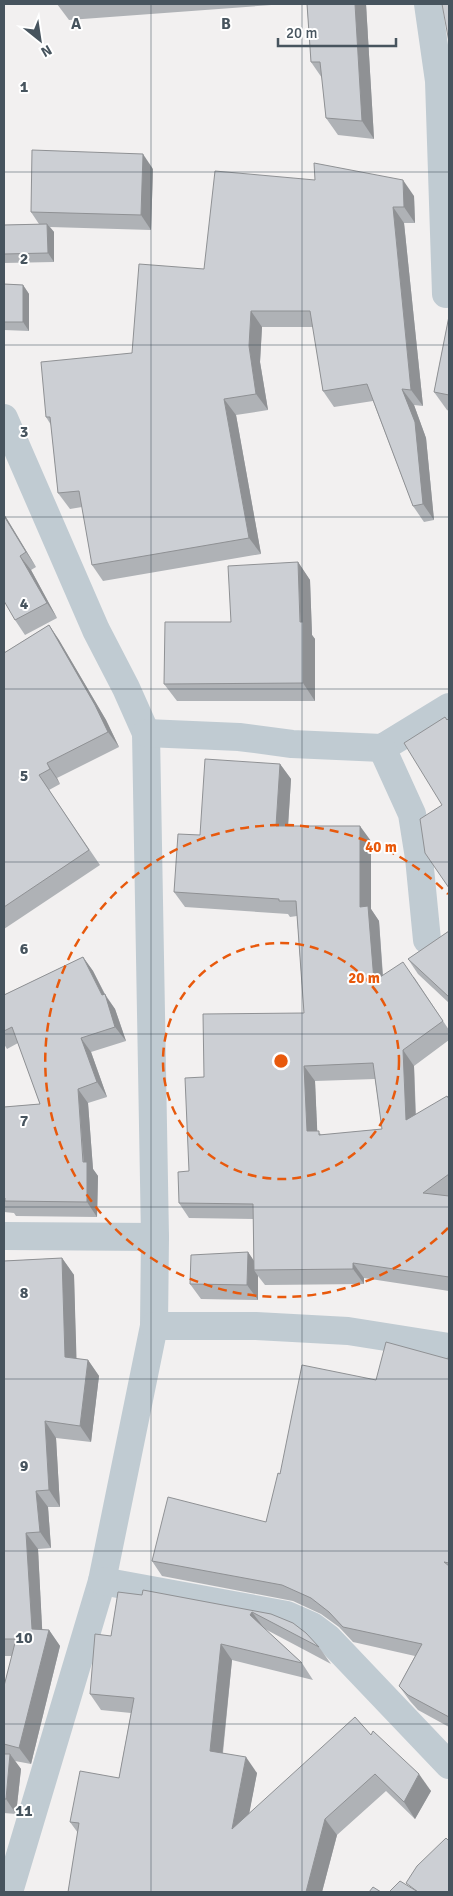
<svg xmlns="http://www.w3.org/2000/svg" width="453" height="1896" viewBox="0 0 453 1896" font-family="Signika,sans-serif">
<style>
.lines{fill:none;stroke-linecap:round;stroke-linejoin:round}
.minor{stroke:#c0cbd2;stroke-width:28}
.wall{fill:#afb2b6;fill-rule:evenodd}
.shaded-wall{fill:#8f9194}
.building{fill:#cccfd4;stroke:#8f9194;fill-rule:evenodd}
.grid{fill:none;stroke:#47545e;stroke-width:1;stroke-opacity:0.55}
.ring{fill:none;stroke:#e8590c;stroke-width:2.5;stroke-dasharray:9 6}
.grid-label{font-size:16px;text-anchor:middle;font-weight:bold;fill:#47545e;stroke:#fff;stroke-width:4;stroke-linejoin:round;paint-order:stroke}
.centre{fill:#e8590c;stroke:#fff;stroke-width:2.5}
.ring-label{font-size:15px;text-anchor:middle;font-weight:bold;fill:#e8590c;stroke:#fff;stroke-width:4;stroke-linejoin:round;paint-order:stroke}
</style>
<rect width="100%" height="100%" fill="#f2f0f0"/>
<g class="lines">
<g class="minor">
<polyline points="428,4 439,81 446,294"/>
<polyline points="4,418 96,630 126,688 146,733 155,1237 154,1326 102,1581 9,1892"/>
<polyline points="146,733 239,737 292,744 382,748 449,707"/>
<polyline points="382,748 412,814 419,858 427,940"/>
<polyline points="4,1236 155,1237"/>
<polyline points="154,1326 256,1326 348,1331 449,1347"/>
<polyline points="102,1581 287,1615 312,1626 328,1638 449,1765"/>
</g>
</g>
<g class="wall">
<polygon points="57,4 285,4 69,20"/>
<polygon points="307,4 366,4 374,139 338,135 326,118 322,78 311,62"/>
<polygon points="153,169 151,230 50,227 54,232 54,262 4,263 4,225 39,224 31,212"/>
<polygon points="315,180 414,196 415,223 404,223 423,406 414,405 426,438 434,520 424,522 413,506 373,401 334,407 323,391 313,327 262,327 260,362 268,410 236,415 261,554 103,581 92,565 82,507 70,509 58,493 51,425 46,417 132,353 204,269"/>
<polygon points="4,284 23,285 29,294 29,331 4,330"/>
<polygon points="449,316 449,411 447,410 434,392"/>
<polygon points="4,514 36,567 31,570 57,618 25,635 15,620"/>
<polygon points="298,562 310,580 312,635 315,639 315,701 177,701 164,684"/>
<polygon points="49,625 59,640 106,720 119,747 57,778 60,784 49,790 100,865 4,929 4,653"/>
<path d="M280,764L291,779L288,826L371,841V909L379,921L383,975L414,977L449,1030V1040L414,1066L416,1114L449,1099V1291L364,1278V1284L265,1285L258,1276V1300L201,1299L190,1284L248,1252L254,1261L253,1219L189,1218L179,1203L189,1171L204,1077L304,1013L297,916L290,917L288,914L185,907L174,892L200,835ZM375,1079L382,1129L322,1135L317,1131L315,1081Z"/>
<polygon points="449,931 449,1003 418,974 408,959"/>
<polygon points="83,957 93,971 105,994 115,1009 126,1041 91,1052 107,1097 88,1103 93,1169 98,1176 97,1217 16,1216 14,1213 4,1212 4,1107 40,1104 18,1043 7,1049 4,1044 4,995"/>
<polygon points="62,1258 74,1275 76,1359 88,1360 99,1376 91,1442 56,1438 60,1507 48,1507 51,1548 38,1549 42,1630 49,1630 60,1646 31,1764 15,1761 21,1769 16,1814 4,1813 4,1686 12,1656 4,1656 4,1261"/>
<polygon points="449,1353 449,1727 418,1710 410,1701 399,1686 415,1656 353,1642 339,1627 321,1614 293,1601 162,1576 152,1561 266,1522 280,1474 376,1380 448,1359"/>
<polygon points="118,1592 271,1614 319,1647 331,1664 265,1629 302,1663 313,1680 232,1660 223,1753 257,1773 249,1813 371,1735 431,1791 415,1819 386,1791 337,1835 322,1892 68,1892 78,1833 70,1822 119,1778 131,1713 101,1710 90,1694 111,1636"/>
</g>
<g class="shaded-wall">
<polygon points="355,4 366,4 374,139 362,121"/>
<polygon points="143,154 153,169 151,230 141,215"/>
<polygon points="403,180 414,196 415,223 404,207"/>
<polygon points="393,207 404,223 423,406 411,390"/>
<polygon points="47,224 54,232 54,262 48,253"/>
<polygon points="23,285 29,294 29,331 23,322"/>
<polygon points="251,311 262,327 260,362 268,410 256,394 249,346"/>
<polygon points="402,389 414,405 426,438 434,520 423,504"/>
<polygon points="224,399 236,415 261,554 249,538"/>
<polygon points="4,514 36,567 26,552 4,516"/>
<polygon points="20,556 31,570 57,618 47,603"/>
<polygon points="298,562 310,580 312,635 315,639 315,701 303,683"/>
<polygon points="49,625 59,640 106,720 119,747 108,732"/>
<polygon points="47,763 57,778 60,784 50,769"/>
<polygon points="280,764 291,779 287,842 276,826"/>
<polygon points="360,826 371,841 371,909 379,921 384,996 374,981 360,907"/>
<polygon points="83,957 93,971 105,995 115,1009 126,1041 115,1027 102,995"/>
<polygon points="81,1038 91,1052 107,1097 97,1082"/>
<polygon points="403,1050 414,1066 416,1135 406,1120"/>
<polygon points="304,1066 315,1081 318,1147 307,1131"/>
<polygon points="78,1089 88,1103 93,1169 98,1176 97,1217 87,1202"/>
<polygon points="248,1252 258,1267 254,1270 258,1276 258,1300 247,1285"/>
<polygon points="62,1258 74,1275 77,1374 65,1357"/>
<polygon points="353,1263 364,1278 364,1284 353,1269"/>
<polygon points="88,1360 99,1376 91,1442 80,1426"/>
<polygon points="45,1421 56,1438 60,1507 49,1490"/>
<polygon points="36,1491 48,1507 51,1548 40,1532"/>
<polygon points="26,1533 38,1549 43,1645 32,1629"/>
<polygon points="252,1612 264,1628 250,1615"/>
<polygon points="49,1630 60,1646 31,1764 19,1748"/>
<polygon points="221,1644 232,1660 221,1767 210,1751"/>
<polygon points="10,1754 21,1769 16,1814 6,1799"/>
<polygon points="246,1757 257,1773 243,1846 232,1829"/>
<polygon points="419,1774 431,1791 415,1819 404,1802"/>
<polygon points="325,1819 337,1835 322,1892 306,1892"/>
</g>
<g class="building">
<polygon points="307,4 355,4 362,121 326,118 320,62 311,62"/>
<polygon points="442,4 449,4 449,42"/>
<polygon points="32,150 143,154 141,215 31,212"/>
<polygon points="314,163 403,180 404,207 393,207 411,390 402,389 415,422 423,504 413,506 367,384 323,391 310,311 251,311 249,346 256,394 224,399 249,538 92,565 79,491 58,493 50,417 46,417 41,362 132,353 139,264 204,269 215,171 315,180"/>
<polygon points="47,224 48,253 4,254 4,225"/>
<polygon points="4,284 23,285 23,322 4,322"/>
<polygon points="449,316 449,395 434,392"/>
<polygon points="4,516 26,552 20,556 47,603 15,620 4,601"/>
<polygon points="298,562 300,622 303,622 303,683 164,684 165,622 231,622 228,566"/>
<polygon points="49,625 95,705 108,732 47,763 50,769 39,775 89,850 4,907 4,653"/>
<polygon points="445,717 447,720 449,718 449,888 425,853 420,819 442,805 404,743"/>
<path d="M205,759L280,764L276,826H360V907L368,906L374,981L403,962L443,1021L403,1050L406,1120L447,1096L449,1099V1174L423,1193L449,1196V1277L353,1263V1269L254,1270L253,1204L179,1203L178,1172L189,1171L185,1078L204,1077L203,1014L304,1013L296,901H279V899L174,892L178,834L200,835ZM373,1063L382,1129L319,1135V1131H307L304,1066Z"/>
<polygon points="449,931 449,997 408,959"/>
<polygon points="83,957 102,995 105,994 115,1027 81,1038 97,1082 78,1089 83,1162 87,1162 87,1202 5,1201 5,1198 4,1198 4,1107 40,1104 12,1027 4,1031 4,995"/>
<polygon points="248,1252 247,1285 190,1284 191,1255"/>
<polygon points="62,1258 65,1357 88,1360 80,1426 45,1421 49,1490 36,1491 40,1532 26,1533 32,1629 49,1630 19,1748 4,1744 4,1686 16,1639 4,1639 4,1261"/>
<polygon points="386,1342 448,1359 449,1353 449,1563 444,1562 449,1566 449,1717 408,1695 399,1686 422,1644 343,1627 329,1612 311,1598 282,1585 152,1561 168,1497 266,1522 278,1473 280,1474 302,1365 376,1380"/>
<polygon points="143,1590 271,1614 293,1623 306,1633 319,1647 252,1612 250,1615 302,1663 221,1644 210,1751 246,1757 232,1829 355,1717 371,1735 373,1731 419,1774 404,1802 375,1774 325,1819 306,1892 68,1892 79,1823 70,1822 80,1771 119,1778 134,1698 90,1694 95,1634 111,1636 118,1592 142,1595"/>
<polygon points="4,1754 10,1754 6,1799 4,1799"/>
<polygon points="446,1838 449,1841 449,1892 418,1892 406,1883 417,1866"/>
<polygon points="400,1881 418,1892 389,1892"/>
<polygon points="373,1887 381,1892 369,1892"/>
</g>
<path class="grid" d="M151,4V1892M302,4V1892M4,172H449M4,345H449M4,517H449M4,689H449M4,862H449M4,1034H449M4,1207H449M4,1379H449M4,1551H449M4,1724H449"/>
<g class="ring">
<circle cx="281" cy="1061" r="118"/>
<path d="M448 1228A236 236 0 1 1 448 894"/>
</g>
<g class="grid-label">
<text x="76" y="29">A</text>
<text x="226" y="29">B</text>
<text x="24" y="92">1</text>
<text x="24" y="264">2</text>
<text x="24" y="437">3</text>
<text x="24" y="609">4</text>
<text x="24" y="781">5</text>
<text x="24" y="954">6</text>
<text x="24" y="1126">7</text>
<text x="24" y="1298">8</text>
<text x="24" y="1471">9</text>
<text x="24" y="1643">10</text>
<text x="24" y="1816">11</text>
</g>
<circle cx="281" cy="1061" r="8" class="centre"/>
<g class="ring-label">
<text x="381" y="852">40 m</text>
<text x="364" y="983">20 m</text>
</g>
<rect width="453" height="1896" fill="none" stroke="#47545e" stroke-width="10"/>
<g transform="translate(40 40) rotate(150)" stroke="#ffffff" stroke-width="4" paint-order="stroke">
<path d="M0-4L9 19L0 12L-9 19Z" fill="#47545e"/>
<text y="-8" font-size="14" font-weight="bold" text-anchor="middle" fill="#47545e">N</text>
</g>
<path d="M278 38v8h118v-8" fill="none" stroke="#47545e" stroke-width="2.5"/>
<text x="286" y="38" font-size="15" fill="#47545e" stroke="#ffffff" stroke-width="4" paint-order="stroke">20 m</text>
</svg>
